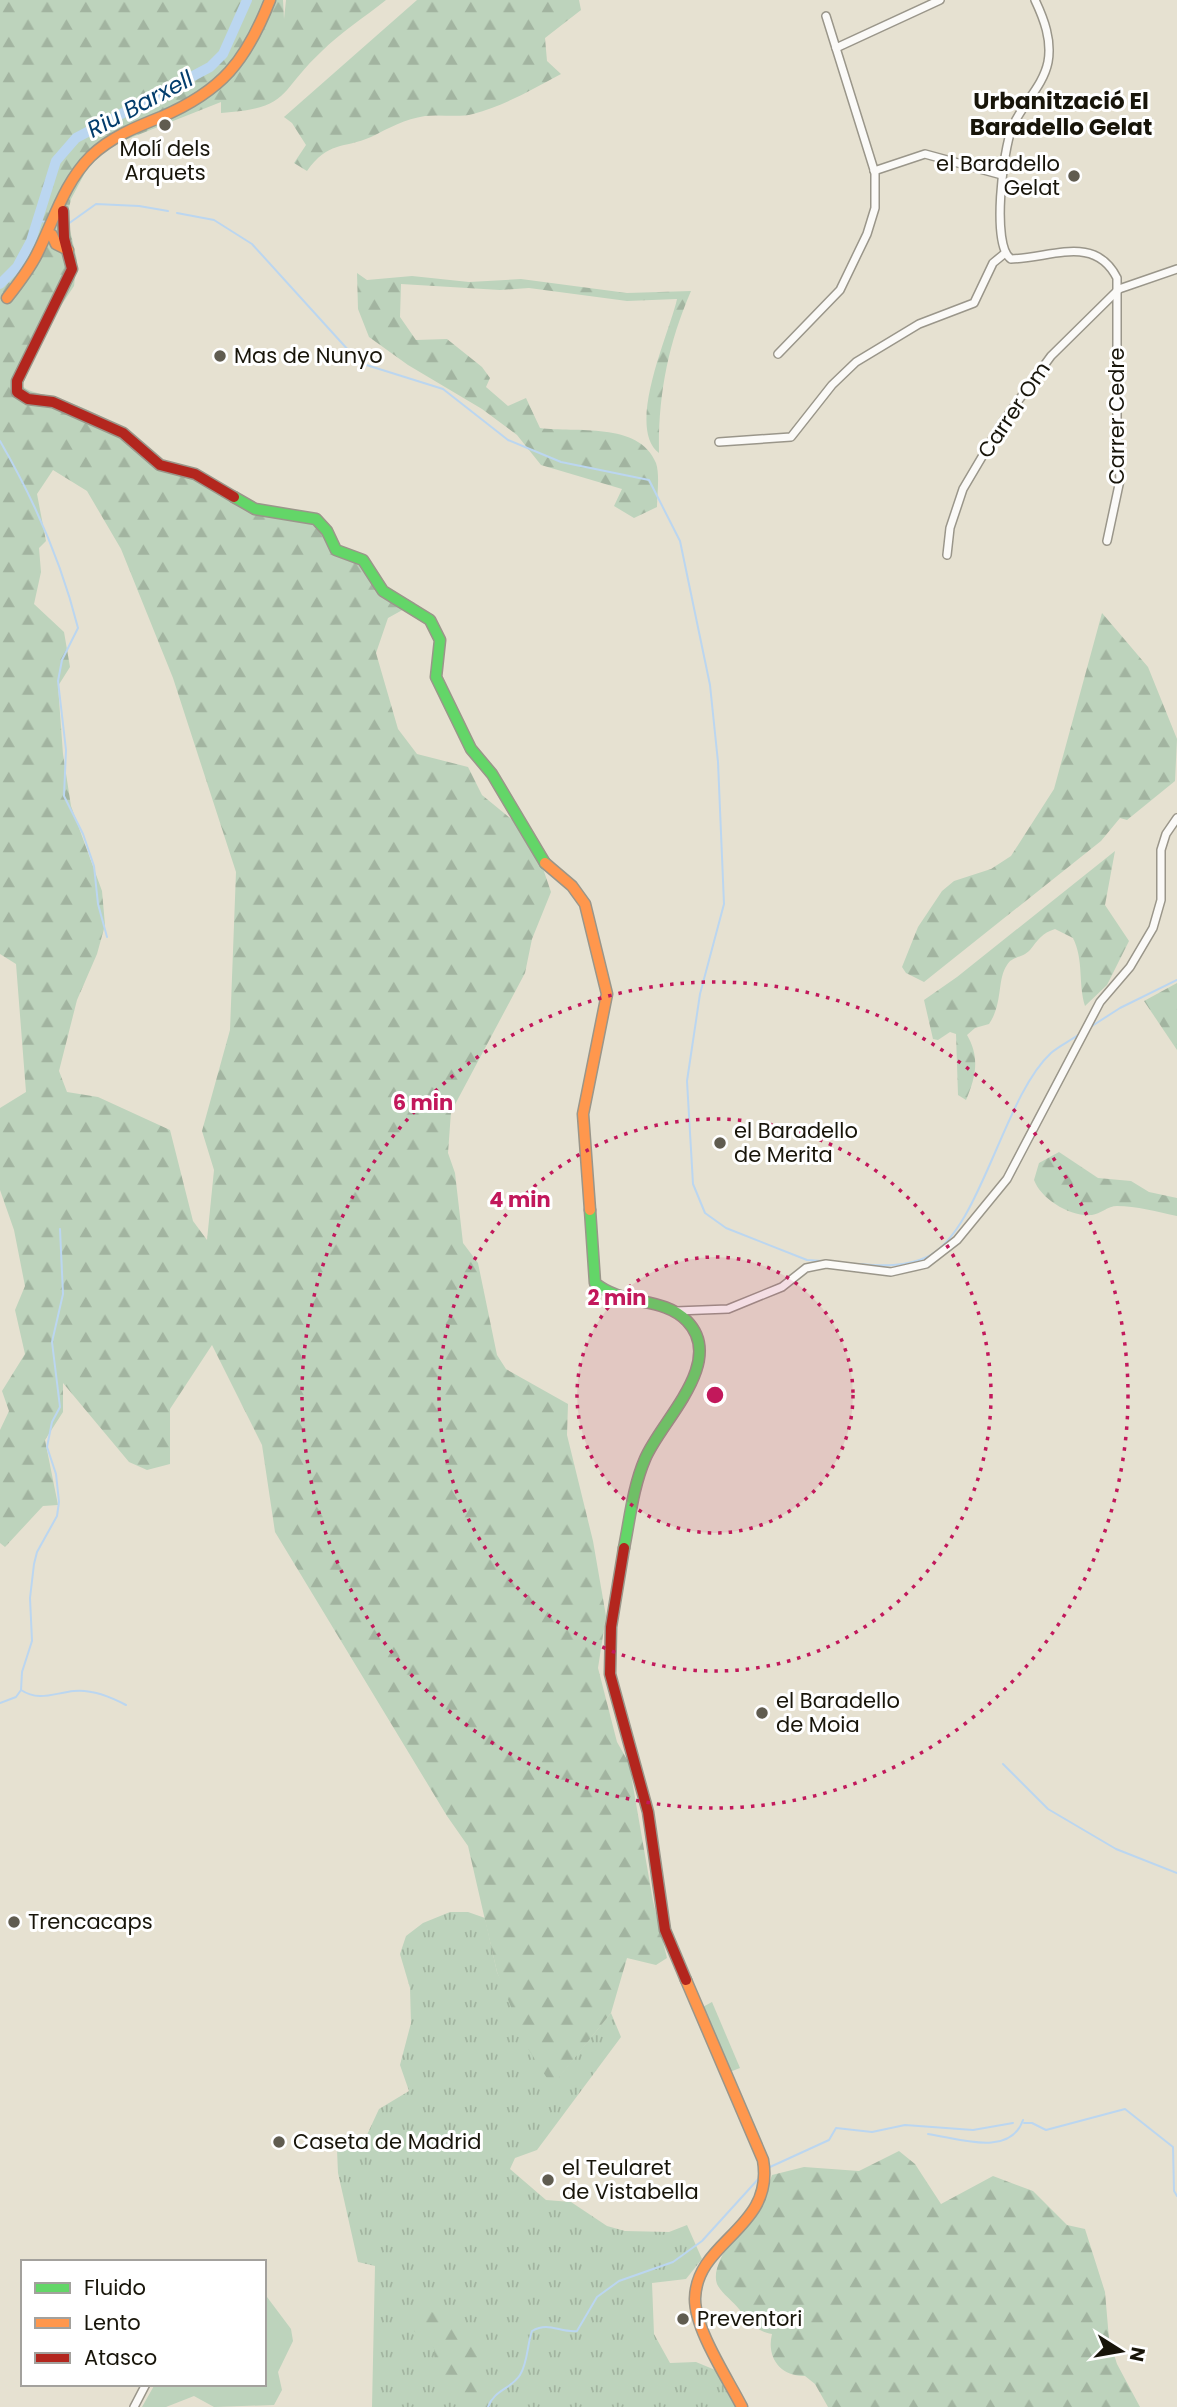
<svg xmlns="http://www.w3.org/2000/svg" width="1177" height="2407" viewBox="0 0 1177 2407" font-family="Poppins,sans-serif">
<style>
.grass{fill:url(#grass-tufts)}
.forest{fill:url(#forest-firs);fill-rule:evenodd}
.green{fill:#bdd3bc}
.lines{fill:none;stroke-linecap:round;stroke-linejoin:round}
.stream{stroke:#bbd6f0;stroke-width:2}
.river{stroke:#bbd6f0;stroke-width:10}
.street-casing{stroke:#9a968a;stroke-width:10}
.fast-casing{stroke:#9a968a;stroke-width:13}
.slow-casing{stroke:#9a968a;stroke-width:13}
.jam-casing{stroke:#9a968a;stroke-width:13}
.street{stroke:#fbfaf8;stroke-width:7}
.fast{stroke:#63d668;stroke-width:10}
.slow{stroke:#ff974d;stroke-width:10}
.jam{stroke:#b3261e;stroke-width:10}
.ring{fill:none;stroke:#c2185b;stroke-width:3.5;stroke-dasharray:3.5 7}
.poi-dot{fill:#605c50;stroke:#fff;stroke-width:2.5}
.labels{text-anchor:middle;stroke-width:6;stroke-linejoin:round;paint-order:stroke}
.poi-label{font-size:21px;fill:#18150a;stroke:#fff;text-anchor:start}
.street-label{font-size:21px;fill:#18150a;stroke:#fff}
.neighbourhood-label{font-size:23px;font-weight:bold;fill:#18150a;stroke:#fff}
.water-label{font-size:23px;font-style:italic;fill:#033d6d;stroke:#fff}
.centre{fill:#c2185b;stroke:#fff;stroke-width:3.5}
.ring-label{font-size:21px;text-anchor:middle;font-weight:bold;fill:#c2185b;stroke:#fff;stroke-width:6;stroke-linejoin:round;paint-order:stroke}
</style>
<defs>
<pattern id="grass-tufts" width="24" height="20" patternUnits="userSpaceOnUse" patternTransform="scale(1.75)"><rect width="24" height="20" fill="#bdd3bc"/><path d="M3 7l-1-3M5 7V3M7 7l1-3M15 17l-1-3M17 17v-4M19 17l1-3" fill="none" stroke="#a2b4a0"/></pattern>
<pattern id="forest-firs" width="22" height="20" patternUnits="userSpaceOnUse" patternTransform="scale(1.75)"><rect width="22" height="20" fill="#bdd3bc"/><path d="M5 1l3.5 6h-7zM16 11l3.5 6h-7z" fill="#a2b4a0"/></pattern>
</defs>
<rect width="100%" height="100%" fill="#e6e1d1"/>
<polygon class="grass" points="450,1912 468,1912 485,1918 497,1972 552,2085 611,2013 621,2037 537,2150 515,2158 510,2169 546,2200 571,2202 607,2226 625,2231 669,2232 687,2225 702,2259 686,2279 652,2283 654,2334 670,2363 696,2362 720,2372 736,2407 372,2407 375,2266 358,2262 338,2173 337,2150 357,2137 366,2137 379,2109 409,2091 400,2065 411,2023 410,1988 400,1954 406,1936 423,1923"/>
<g class="forest">
<path d="M0,0H283L284,19L286,0H386C365,17 341,32 322,51C277,93 292,108 221,113V102L110,146L87,169L71,199L67,217L77,260L74,286L47,327L22,386C34,395 49,394 63,400C95,412 134,429 155,457L272,511H306L319,518L327,524L338,545L374,567L384,587L415,603L388,618L376,653L398,729L417,754L468,767L482,795L532,836L551,892L532,939L525,973L451,1112L448,1153L455,1173L463,1243L478,1263L497,1355L506,1369L568,1404L567,1435L593,1541L606,1616L598,1668L617,1742L629,1763L653,1901L667,1958L656,1965L627,1958L611,2013L552,2086L527,2047L497,1972L468,1846L447,1816L275,1532L262,1445L212,1345L170,1409V1464L147,1470L129,1462L63,1383V1412L45,1440L58,1505L43,1506L5,1547L0,1543V1430L9,1411L2,1391L25,1354L15,1310L25,1286L14,1230L0,1190V1108L26,1092L16,964L0,954ZM53,470L87,491L121,549L173,678L236,872L230,1030L202,1131L214,1170L207,1240L193,1221L170,1130L98,1097L67,1092L59,1071L77,1000L97,954L105,925L102,891L71,806L63,754L58,686L70,667L64,632L34,604L41,572L39,548L46,541L37,494Z"/>
<path d="M417,0H579L581,10L545,38L547,61L561,74C533,89 504,106 473,114C458,118 441,114 425,116C405,119 389,128 371,137C343,149 328,141 307,171L294,163L306,145L292,123L284,117Z"/>
<path d="M357,273L367,280L412,276L469,282L521,279L627,293L691,291C668,344 658,396 659,453C625,427 670,332 677,299L627,301L529,288L500,290L401,284L400,317L416,340L447,339L482,367L490,378L486,387L508,406L526,398L540,428C575,433 639,421 656,463C660,475 657,494 657,507L634,518L614,506L622,489L541,465L517,435L482,409L408,365L369,337L358,309Z"/>
<polygon points="1102,613 1148,667 1177,739 1175,781 1127,820 1120,818 1101,841 924,982 906,973 902,967 918,927 942,891 954,881 991,869 1011,856 1054,789"/>
<path d="M1115,851L1105,905L1129,941L1107,985L1085,1006C1078,983 1084,961 1073,938L1055,929C1042,933 1038,940 1030,950C1023,958 1012,956 1007,965C997,979 1003,1004 989,1024L975,1028L967,1035C980,1057 976,1077 966,1100L958,1095L956,1034L950,1032L938,1040L933,1039L924,1000L957,977Z"/>
<polygon points="1177,983 1177,1050 1144,1001"/>
<path d="M1059,1152L1098,1178L1131,1181L1149,1192L1177,1198V1216C1158,1212 1136,1206 1117,1206C1108,1206 1100,1214 1092,1215C1070,1217 1041,1199 1034,1180L1039,1163Z"/>
<path d="M899,2151L915,2164L941,2204L993,2176L1033,2191L1067,2225L1085,2229L1105,2292L1109,2339L1117,2364L1140,2407H828L815,2384L805,2376C781,2377 766,2358 772,2334C756,2332 749,2320 739,2309C733,2301 721,2293 717,2284C707,2258 764,2204 772,2175L804,2167L859,2171Z"/>
<path d="M420,2308C442,2311 468,2336 480,2353C479,2374 479,2388 490,2407H464C456,2376 433,2381 434,2348L414,2331V2320Z"/>
</g>
<g class="green">
<polygon points="712,2002 740,2068 727,2073 699,2009"/>
<polygon points="264,2293 291,2329 293,2341 278,2372 282,2390 274,2405 214,2407 194,2396 166,2407 142,2407 155,2384 264,2384"/>
</g>
<g class="lines">
<g class="stream">
<polyline points="177,213 214,220 252,244 360,363 443,389 508,440 561,462 649,480 680,541 710,685 718,762 724,904 700,994 687,1081 693,1184 705,1213 726,1228 807,1260 822,1261"/>
<polyline points="39,221 47,222"/>
<polyline points="68,224 96,204 139,206 168,211"/>
<path d="M0,441C33,498 62,564 78,628L62,660L58,681L66,750L64,796L83,834L94,866L98,904L107,937"/>
<polyline points="1092,1026 1120,1008 1177,980"/>
<path d="M859,1264C881,1266 906,1267 927,1257C980,1232 1003,1097 1051,1053C1059,1046 1070,1041 1078,1035"/>
<path d="M21,1690C39,1702 54,1693 74,1691C92,1689 111,1697 126,1705"/>
<polyline points="0,1703 16,1697 21,1690 22,1672 32,1641 30,1598 34,1564 37,1552 57,1516 59,1502 56,1474 47,1447 52,1422 60,1407 52,1342 63,1294 60,1229"/>
<polyline points="1003,1764 1048,1809 1116,1849 1177,1873"/>
<polyline points="1024,2123 1032,2123 1046,2130 1125,2109 1173,2147 1174,2191 1177,2196"/>
<path d="M928,2134C957,2138 1010,2158 1023,2120"/>
<polyline points="770,2167 829,2140 836,2128 872,2132 905,2125 973,2130 1013,2123"/>
<path d="M488,2407C494,2390 511,2389 520,2375C528,2362 527,2345 532,2331C549,2321 560,2333 577,2331L597,2297L619,2281L673,2262L702,2241L761,2176"/>
</g>
<polyline class="river" points="0,284 17,267 31,241 56,161 76,138 210,67 223,54 247,0"/>
<defs>
<g id="street">
<path d="M1035,0C1044,19 1052,40 1048,62C1043,87 1021,105 1012,128C1003,150 991,246 1011,259C1051,258 1095,234 1117,278V431L1120,480L1107,541"/>
<polyline points="836,48 940,0"/>
<polyline points="874,171 925,154 1002,175"/>
<polyline points="1119,289 1177,269"/>
<polyline points="778,354 840,290 867,234 875,208 875,173 826,16"/>
<polyline points="719,442 791,437 832,385 856,362 919,324 974,303 993,263 1004,254"/>
<polyline points="947,555 950,528 963,489 1002,423 1051,356 1119,289"/>
<polyline points="676,1311 728,1309 782,1287 806,1268 826,1264 891,1272 926,1264 957,1240 1007,1179 1100,1002 1130,967 1153,928 1161,900 1161,850 1166,834 1177,818"/>
<polyline points="134,2407 146,2384"/>
</g>
<g id="fast">
<polyline points="234,497 255,509 316,519 327,531 336,550 363,560 383,591 430,620 440,640 436,677 471,749 492,774 545,863"/>
<path d="M590,1210L595,1283C622,1306 663,1296 687,1321C727,1362 660,1422 645,1459C633,1487 630,1518 624,1548"/>
</g>
<g id="slow">
<polyline points="52,235 56,244 68,250"/>
<path d="M7,298C18,284 29,270 37,254C54,220 64,183 91,156C111,137 136,127 161,117C222,91 246,61 270,0"/>
<polyline points="545,863 572,886 585,904 607,994 583,1114 590,1210"/>
<path d="M686,1980L763,2160C775,2229 696,2240 695,2299C695,2330 728,2379 742,2407"/>
</g>
<g id="jam">
<polyline points="63,211 64,238 72,269 17,381 17,392 28,399 53,402 123,433 160,465 195,474 234,497"/>
<polyline points="624,1548 611,1627 610,1674 648,1812 665,1930 686,1980"/>
</g>
</defs>
<use href="#street" class="street-casing"/>
<use href="#fast" class="fast-casing"/>
<use href="#slow" class="slow-casing"/>
<use href="#jam" class="jam-casing"/>
<use href="#street" class="street"/>
<use href="#fast" class="fast"/>
<use href="#slow" class="slow"/>
<use href="#jam" class="jam"/>
</g>
<circle cx="715" cy="1395" r="138" fill="#c2185b" fill-opacity=".12"/>
<g class="ring">
<circle cx="715" cy="1395" r="138"/>
<circle cx="715" cy="1395" r="276"/>
<circle cx="715" cy="1395" r="413"/>
</g>
<g class="poi-dot">
<circle cx="165" cy="125" r="7"/>
<circle cx="1074" cy="176" r="7"/>
<circle cx="220" cy="356" r="7"/>
<circle cx="720" cy="1143" r="7"/>
<circle cx="762" cy="1713" r="7"/>
<circle cx="14" cy="1922" r="7"/>
<circle cx="279" cy="2142" r="7"/>
<circle cx="548" cy="2180" r="7"/>
<circle cx="683" cy="2319" r="7"/>
</g>
<g class="labels">
<g class="poi-label">
<text x="165" y="156" text-anchor="middle">Molí dels<tspan x="165" dy="24">Arquets</tspan></text>
<text x="1060" y="171" text-anchor="end">el Baradello<tspan x="1060" dy="24">Gelat</tspan></text>
<text x="234" y="363">Mas de Nunyo</text>
<text x="734" y="1138">el Baradello<tspan x="734" dy="24">de Merita</tspan></text>
<text x="776" y="1708">el Baradello<tspan x="776" dy="24">de Moia</tspan></text>
<text x="28" y="1929">Trencacaps</text>
<text x="293" y="2149">Caseta de Madrid</text>
<text x="562" y="2175">el Teularet<tspan x="562" dy="24">de Vistabella</tspan></text>
<text x="697" y="2326">Preventori</text>
</g>
<g class="street-label">
<text transform="translate(1014 410) rotate(-56)" y="7">Carrer Om</text>
<text transform="translate(1117 416) rotate(-90)" y="7">Carrer Cedre</text>
</g>
<g class="neighbourhood-label">
<text x="1061" y="109">Urbanització El<tspan x="1061" dy="26">Baradello Gelat</tspan></text>
</g>
<g class="water-label">
<text transform="translate(140 104) rotate(-28)" y="8">Riu Barxell</text>
</g>
</g>
<circle cx="715" cy="1395" r="10" class="centre"/>
<g class="ring-label">
<text x="423" y="1110">6 min</text>
<text x="520" y="1207">4 min</text>
<text x="617" y="1305">2 min</text>
</g>
<rect x="21" y="2260" width="245" height="126" fill="#ffffff" stroke="#a3a19d" stroke-width="2"/>
<rect x="35" y="2283" width="35" height="10" fill="#63d668" stroke="#a3a19d" stroke-width="2"/>
<text x="84" y="2295" font-size="21" fill="#18150a">Fluido</text>
<rect x="35" y="2318" width="35" height="10" fill="#ff974d" stroke="#a3a19d" stroke-width="2"/>
<text x="84" y="2330" font-size="21" fill="#18150a">Lento</text>
<rect x="35" y="2353" width="35" height="10" fill="#b3261e" stroke="#a3a19d" stroke-width="2"/>
<text x="84" y="2365" font-size="21" fill="#18150a">Atasco</text>
<g transform="translate(1121 2351) rotate(101)" stroke="#ffffff" stroke-width="5" paint-order="stroke">
<path d="M0-5L12 26L0 18L-12 26Z" fill="#18150a"/>
<text y="-10" font-size="19" font-weight="bold" text-anchor="middle" fill="#18150a">N</text>
</g>
</svg>
